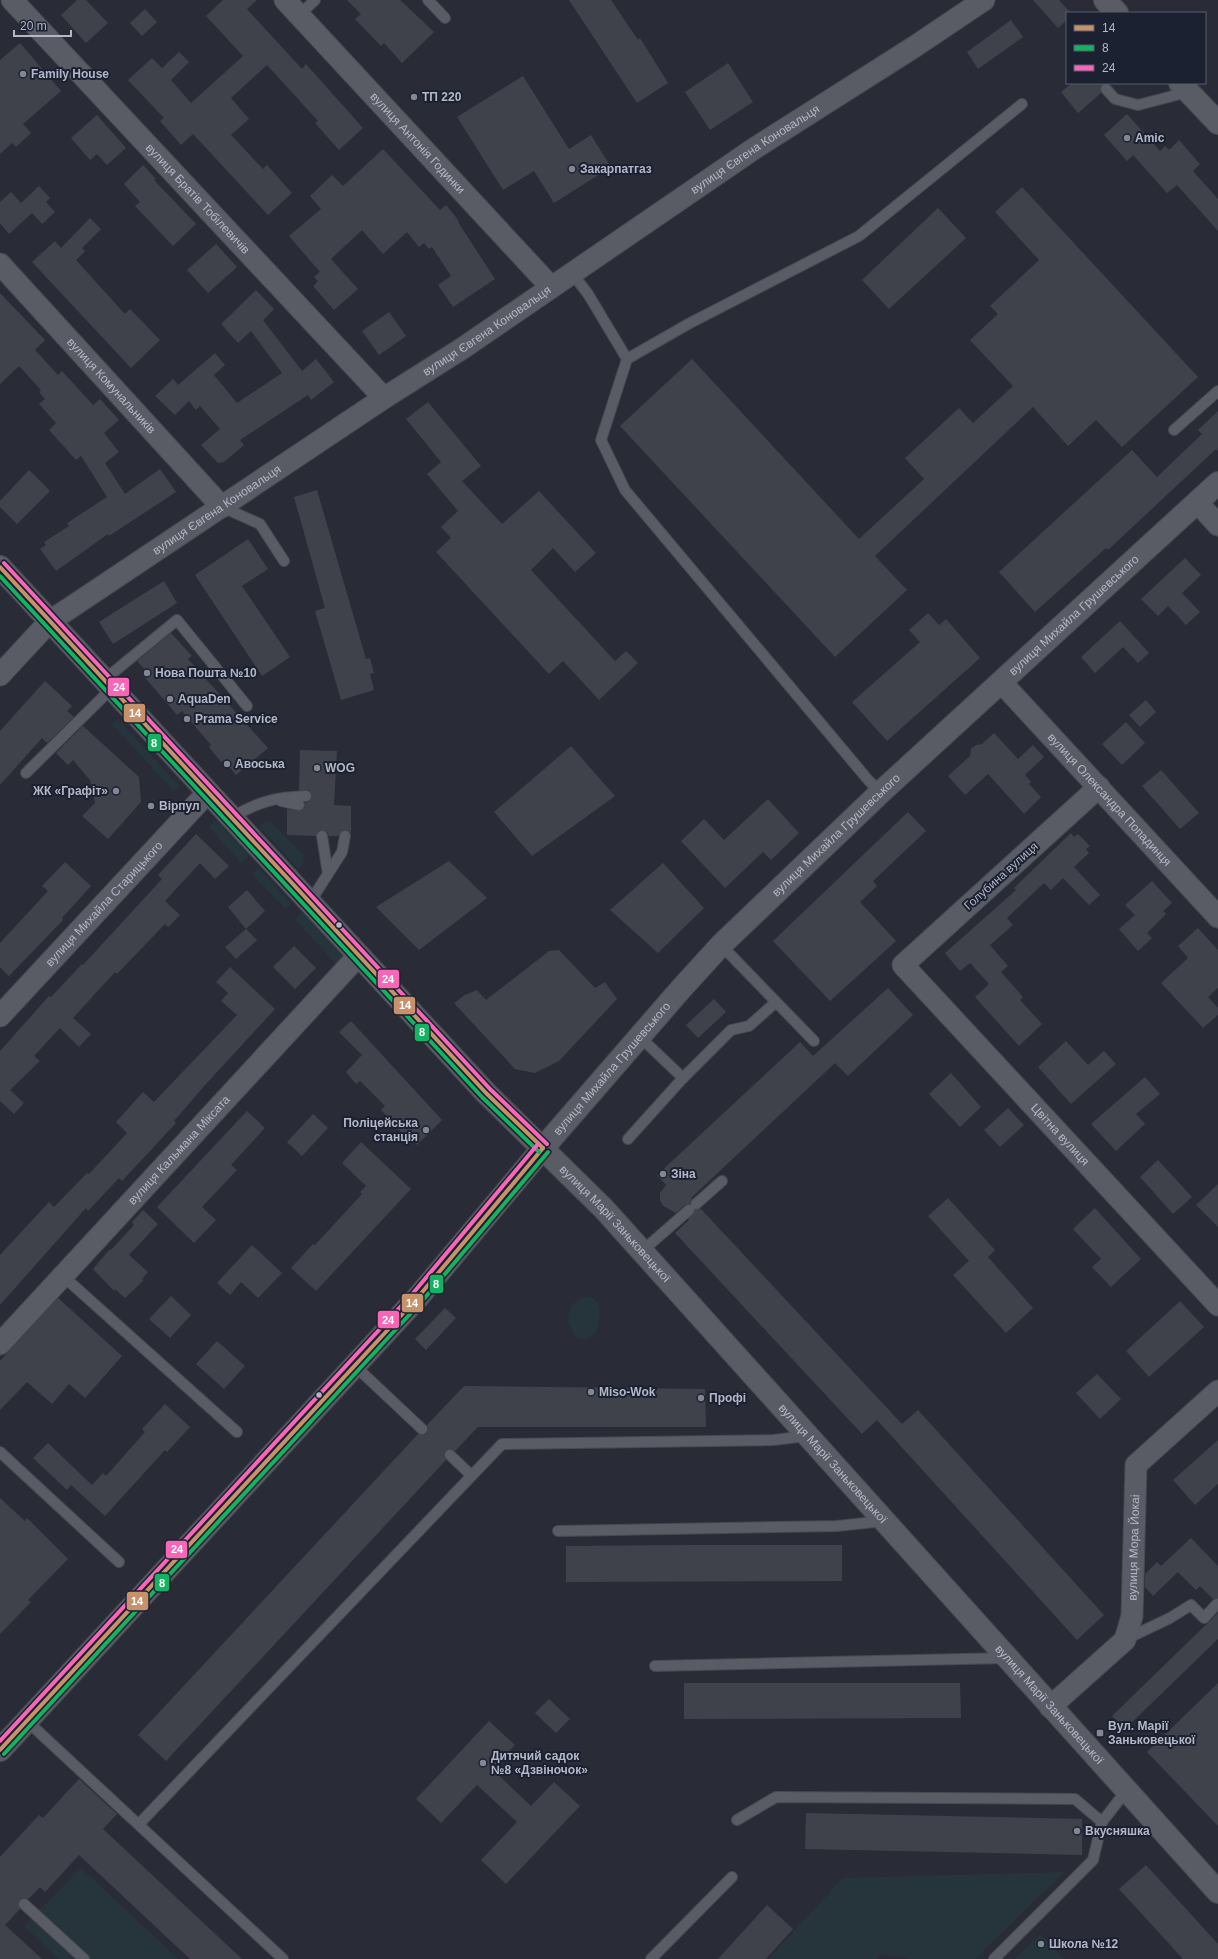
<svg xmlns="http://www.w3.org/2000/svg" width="1218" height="1959" viewBox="0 0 1218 1959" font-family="Arial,sans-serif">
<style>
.green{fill:#26353c}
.building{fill:#3f424b}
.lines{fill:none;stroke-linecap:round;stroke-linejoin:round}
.service-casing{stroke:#474950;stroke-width:12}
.minor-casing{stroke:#474950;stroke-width:23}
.tertiary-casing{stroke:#474950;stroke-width:24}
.service{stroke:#595c65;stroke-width:10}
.minor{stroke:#595c65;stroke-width:21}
.tertiary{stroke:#595c65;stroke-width:22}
.bus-1-casing{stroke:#1c2131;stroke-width:7}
.bus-2-casing{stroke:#1c2131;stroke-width:7}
.bus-3-casing{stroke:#1c2131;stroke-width:7}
.bus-1{stroke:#c7916a;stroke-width:4}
.bus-2{stroke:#13b361;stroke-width:4}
.bus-3{stroke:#fa66b7;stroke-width:4}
.poi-dot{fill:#838695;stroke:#1c2131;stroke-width:1.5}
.bus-dot{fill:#b3b7c8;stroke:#1c2131;stroke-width:1.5}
.labels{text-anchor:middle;stroke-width:4;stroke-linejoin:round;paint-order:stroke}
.poi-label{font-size:12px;font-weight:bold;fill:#b3b7c8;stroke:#1c2131;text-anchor:start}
.street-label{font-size:12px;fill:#b3b7c8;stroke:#1c2131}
.line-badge{stroke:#1c2131;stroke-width:1.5}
.badge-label{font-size:11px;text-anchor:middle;font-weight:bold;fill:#fff}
</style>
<rect width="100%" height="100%" fill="#292c36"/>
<g class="green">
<polygon points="119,720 179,786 174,791 111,723"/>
<polygon points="216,820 249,855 241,863 209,827"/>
<polygon points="267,821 271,822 303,854 304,862 298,868 259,826"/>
<polygon points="258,867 291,903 285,909 252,874"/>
<polygon points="302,912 344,957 336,964 295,919"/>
<path d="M589,1296C602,1300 601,1321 596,1331C593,1335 589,1337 586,1340L577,1338C567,1321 563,1315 578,1299Z"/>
<polygon points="81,1868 178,1959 59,1959 24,1926"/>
<polygon points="1064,1872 975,1959 913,1959 881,1954 876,1959 768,1959 843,1878"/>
<polygon points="1041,1934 1064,1959 1015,1959"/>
</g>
<g class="building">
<polygon points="77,0 86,0 108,23 86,43 61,15"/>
<polygon points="223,0 257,0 247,9 302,69 306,64 363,128 339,150 315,123 318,121 267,65 231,98 249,119 231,135 263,169 267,165 292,193 268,215 193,134 181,145 160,121 164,118 128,80 152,58 162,68 179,52 189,62 171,80 191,103 243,56 206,16"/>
<polygon points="347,0 400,0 434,32 402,63 384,43 381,46 355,19 361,14"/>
<polygon points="569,0 611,0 638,40 640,38 668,83 637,103"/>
<polygon points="1033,0 1059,0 1071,13 1067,13 1067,20 1058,28"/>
<polygon points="145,9 157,22 142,36 130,23"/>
<polygon points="1011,20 1023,37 978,69 967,52"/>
<polygon points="20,43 61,91 23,124 31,133 16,147 12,143 0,154 0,60"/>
<polygon points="728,63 753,102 710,130 685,92"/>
<polygon points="523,76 569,149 591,135 611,167 554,203 534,171 503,190 457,117"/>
<polygon points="1072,83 1104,83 1100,87 1101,93 1078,113 1061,92"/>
<polygon points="1127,114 1160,151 1165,146 1169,150 1179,140 1200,164 1193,171 1218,199 1218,231 1177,185 1167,193 1133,155 1127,161 1104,135"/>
<polygon points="97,115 126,148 107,165 97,154 90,160 71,138"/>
<polygon points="383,149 440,210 446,205 459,221 458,222 495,279 453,307 438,285 451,276 432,247 429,249 424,243 419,247 407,232 383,254 362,230 331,259 358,289 334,310 313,286 318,281 314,277 320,272 289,236 321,209 310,196 332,175 343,186"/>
<polygon points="143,165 156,179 154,180 196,224 173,246 135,206 140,202 124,184"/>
<polygon points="39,186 50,198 46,202 55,212 42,224 32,213 9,234 0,223 0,202 11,192 21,203"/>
<polygon points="1022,187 1198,377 1122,447 1096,420 1068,446 1033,407 875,556 907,590 835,657 620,426 692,359 859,539 924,479 905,458 959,408 973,423 1013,386 970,340 998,314 990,306 1039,260 995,212"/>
<polygon points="938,208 966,238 889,309 862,280"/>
<polygon points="90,218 101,229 82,248 85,251 76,260 125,314 130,309 160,340 131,368 32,262 55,241 61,248"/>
<polygon points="216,244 237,267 208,293 187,270"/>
<polygon points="256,290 274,309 263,320 302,371 316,359 334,382 311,400 308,395 240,440 244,445 224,462 218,463 201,445 220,429 200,406 196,410 189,401 175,415 155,396 173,379 178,385 215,353 225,365 214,375 237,403 282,373 251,331 238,343 221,324"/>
<polygon points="0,293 45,340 35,350 58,375 62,371 93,405 100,399 119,420 104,433 119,452 105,463 125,494 160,469 176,492 109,536 108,534 56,571 40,549 46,545 44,542 69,526 67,523 107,497 81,456 76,460 49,430 56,423 39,404 45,399 39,392 41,390 19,366 0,384"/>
<polygon points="389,312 406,336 379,355 362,331"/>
<polygon points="428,402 481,466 462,481 502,524 539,491 596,553 575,572 553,548 531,570 615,661 626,651 638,663 599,700 563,661 549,674 436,552 451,538 441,527 458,511 427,474 441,462 406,419"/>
<polygon points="1218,411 1218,451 1216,449 1108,550 1106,548 1035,612 999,572 1132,450 1157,477 1202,434 1198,430"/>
<polygon points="29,470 50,491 17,524 0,507 0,501"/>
<polygon points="317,490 366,659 370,658 374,673 370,674 374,690 341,700 315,611 325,608 294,497"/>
<polygon points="248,539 268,569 242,586 290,657 262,676 195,575"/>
<polygon points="1185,558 1201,575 1182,593 1200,612 1186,625 1168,606 1158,616 1141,599"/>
<polygon points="164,581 177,603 113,644 99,622"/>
<polygon points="928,613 939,625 946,619 980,658 887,741 852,702 920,642 909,630"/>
<polygon points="1120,621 1149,653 1138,663 1123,647 1095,673 1081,657"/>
<polygon points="171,633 192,656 188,659 268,748 236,775 224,760 221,762 209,747 211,745 182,711 177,715 142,674 146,671 137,661"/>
<polygon points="45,681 72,706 67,711 74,717 47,743 42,738 0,785 0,731"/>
<polygon points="1146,700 1156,712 1140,727 1129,715"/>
<polygon points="1126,722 1145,743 1122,765 1102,744"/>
<polygon points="83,726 139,777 141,802 108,839 82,816 95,803 90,780 73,760 68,765 56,753"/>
<polygon points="994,733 1018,759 1033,745 1044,757 1025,775 1031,782 1029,784 1041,797 1024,814 988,774 965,795 948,776 970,756 971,749 976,745 982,744"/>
<polygon points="571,746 615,796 532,856 494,812"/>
<polygon points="300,750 337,751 334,805 351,806 351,833 347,830 343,830 338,836 329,836 327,832 321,830 318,831 316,836 287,835 287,809 301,811 305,807 305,803 310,801 312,796 309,790 299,790"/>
<polygon points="1161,770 1199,813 1180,829 1142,786"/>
<polygon points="768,799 799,833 771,860 763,852 725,888 681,841 704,819 724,840"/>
<polygon points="908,812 926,831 873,881 877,886 860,902 896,941 830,1001 773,941"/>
<polygon points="1071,833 1074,837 1078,834 1090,846 1086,849 1089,853 1074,867 1100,895 1089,905 1063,878 1051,890 1044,883 1007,918 1013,925 990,945 1008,966 1001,972 1023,997 1020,1000 1042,1024 1019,1046 975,997 989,984 970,963 960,971 945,953 1016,890 1014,888"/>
<polygon points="196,834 229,866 215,879 200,863 165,901 180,915 168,927 165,924 117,974 115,972 73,1018 91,1034 79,1047 60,1028 34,1056 40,1061 10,1090 24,1103 14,1114 0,1101 0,1051 49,996 51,997 82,964 83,965 162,879 158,875"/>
<polygon points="449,861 487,898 419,950 376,907"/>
<polygon points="65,862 91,886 62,918 63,920 9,976 0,967 0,943 48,891 42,886"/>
<polygon points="663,863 704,908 658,953 610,910"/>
<polygon points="1152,881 1172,903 1163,911 1166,914 1147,933 1152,938 1138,951 1119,929 1135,915 1125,905"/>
<polygon points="247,890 265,911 246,929 228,907"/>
<polygon points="1198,928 1218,950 1218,988 1208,997 1218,1008 1218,1015 1203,1028 1161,983 1188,958 1178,946"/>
<polygon points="246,929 257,940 236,959 225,947"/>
<polygon points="294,946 316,968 295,989 273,967"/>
<polygon points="559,950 595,988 605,982 617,999 559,1061 535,1073 515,1069 454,1003 465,995 477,990 486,1000 549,951"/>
<polygon points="230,967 275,1009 206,1084 174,1121 176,1123 122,1181 119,1178 88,1211 86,1208 0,1305 0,1255 49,1202 54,1207 87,1173 89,1174 127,1133 116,1122 143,1092 154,1102 237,1015 221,1001 228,993 216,982"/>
<polygon points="888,988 913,1015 848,1076 835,1063 691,1198 692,1199 690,1204 685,1205 676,1213 663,1206 660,1200 660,1193 666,1185 657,1175 800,1042 813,1056"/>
<polygon points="714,999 726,1012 698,1038 686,1025"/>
<polygon points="351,1021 442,1120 417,1145 410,1136 407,1139 381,1110 385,1106 360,1081 356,1084 346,1072 362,1055 339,1032"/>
<polygon points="1066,1041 1088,1065 1104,1051 1116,1064 1071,1104 1038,1067"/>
<polygon points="951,1073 981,1107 960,1127 929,1094"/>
<polygon points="1145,1077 1160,1094 1136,1114 1145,1124 1116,1151 1091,1124"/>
<polygon points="1008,1108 1024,1125 1000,1147 984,1130"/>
<polygon points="247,1111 265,1128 231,1165 237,1170 202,1207 216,1220 194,1243 157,1207"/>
<polygon points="313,1114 328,1128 302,1156 287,1142"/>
<polygon points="361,1142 411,1189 316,1291 291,1268 313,1244 315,1245 362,1194 360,1192 366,1186 342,1163"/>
<polygon points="1158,1160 1192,1197 1173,1214 1140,1177"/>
<polygon points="1218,1184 1218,1227 1196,1205"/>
<polygon points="948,1198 995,1250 988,1257 1033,1308 1006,1333 953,1275 969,1261 928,1216"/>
<polygon points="1095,1208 1141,1259 1111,1287 1092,1267 1101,1259 1073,1229"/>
<polygon points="701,1209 902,1424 918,1410 1104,1615 1077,1640 877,1420 862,1434 675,1233 689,1220 688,1219 695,1210"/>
<polygon points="143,1210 158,1224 129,1255 148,1272 142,1279 144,1280 125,1298 115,1289 114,1291 93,1269 110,1249 111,1250 134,1225 132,1222"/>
<polygon points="252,1245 282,1273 258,1298 241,1282 230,1295 217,1283"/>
<polygon points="171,1296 191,1315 170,1338 149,1319"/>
<polygon points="58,1298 122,1356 85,1398 69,1384 52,1404 27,1382 0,1410 0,1361"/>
<polygon points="1180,1301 1204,1327 1149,1377 1126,1351"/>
<polygon points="445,1308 456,1318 426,1350 415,1339"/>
<polygon points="217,1341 245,1366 224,1389 196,1364"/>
<polygon points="1097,1374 1121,1399 1100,1419 1076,1393"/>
<polygon points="464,1386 705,1389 706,1427 478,1427 455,1451 451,1449 445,1451 444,1456 446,1460 166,1761 138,1735 418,1434 423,1435 426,1434 428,1430 427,1425"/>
<polygon points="165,1404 190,1427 167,1452 165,1450 105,1516 71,1485 67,1490 33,1458 48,1443 92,1485 103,1473 106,1476 145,1432 142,1429"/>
<polygon points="1218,1440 1218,1484 1195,1505 1173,1480"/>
<polygon points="0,1498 25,1521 27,1518 68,1559 28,1600 31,1602 0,1634"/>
<polygon points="1191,1538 1218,1566 1218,1598 1213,1599 1200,1586 1196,1590 1178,1572 1153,1596 1145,1587 1145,1574 1157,1562 1161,1566"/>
<polygon points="686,1545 842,1545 842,1581 566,1582 566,1546"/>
<polygon points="1218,1613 1218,1639 1125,1729 1112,1716"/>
<polygon points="684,1683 960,1683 961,1718 684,1719"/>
<polygon points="1218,1683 1218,1826 1147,1752"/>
<polygon points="549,1699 570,1719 556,1733 535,1713"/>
<polygon points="489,1721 515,1745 492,1769 531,1806 554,1782 580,1806 506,1884 481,1860 517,1822 477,1785 441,1823 416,1799"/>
<polygon points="79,1779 117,1814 103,1829 242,1959 190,1959 79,1855 45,1892 40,1887 28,1899 25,1898 20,1899 18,1903 20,1909 5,1925 42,1959 0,1959 0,1857 39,1815 43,1818"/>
<polygon points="806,1813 1082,1819 1082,1855 805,1849"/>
<polygon points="1146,1865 1218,1944 1218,1959 1183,1959 1119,1889"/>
<polygon points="767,1905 793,1929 766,1959 718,1959"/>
</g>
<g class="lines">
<defs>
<g id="service">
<polyline points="428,0 445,18"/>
<polyline points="299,15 315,0"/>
<polyline points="1106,89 1115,99 1138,105 1188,92"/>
<polyline points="572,273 588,294 627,359 601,440 625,490 869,781 881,792"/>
<polyline points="627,359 690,323 859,236 1022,104"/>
<polyline points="1174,430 1218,391"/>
<polyline points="222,507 260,524 284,561"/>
<polyline points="104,680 177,620 247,706"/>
<polyline points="26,773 112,688"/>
<polyline points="281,801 299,805"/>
<path d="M232,817C258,802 276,797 306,796"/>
<polyline points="322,836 328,874"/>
<polyline points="310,902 342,852 345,836"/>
<polyline points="721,945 814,1041"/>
<polyline points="640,1037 683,1078"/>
<polyline points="628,1139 683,1078 731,1030 749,1026 776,1002"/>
<polyline points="696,1204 722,1181"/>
<polyline points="641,1252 689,1210"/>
<polyline points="63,1276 237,1432"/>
<polyline points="355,1366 422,1429"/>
<polyline points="0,1452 119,1562"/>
<polyline points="450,1455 471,1475"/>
<polyline points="558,1531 837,1526 884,1521"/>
<polyline points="1126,1639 1170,1618 1191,1605 1204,1618 1217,1604"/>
<polyline points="655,1666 1007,1658"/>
<polyline points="27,1721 283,1959"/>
<polyline points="737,1820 776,1797 1075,1799 1102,1822"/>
<polyline points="139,1824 502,1444 773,1440 807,1436"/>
<polyline points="24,1904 84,1959"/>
<polyline points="651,1959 732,1877"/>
<polyline points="994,1959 1093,1860 1102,1822 1126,1791"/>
</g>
<g id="minor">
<path id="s1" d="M12,0L384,398"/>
<path id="s2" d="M285,0L551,287"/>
<path id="s3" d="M0,264L222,507"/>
<polyline points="1197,502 1218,525"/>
<path id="s4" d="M0,675L50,621L70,608L384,398L463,348L755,148L914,47L984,0"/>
<path id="s5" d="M1001,682L1218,917"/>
<path id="s6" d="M1099,787L903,965L1218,1305"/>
<path id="s7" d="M0,1016L208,792"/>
<path id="s8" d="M0,1344L359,955"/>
<path id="s9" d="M1050,1707L1125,1640L1132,1616L1136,1465L1218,1391"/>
</g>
<g id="tertiary">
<polyline points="1105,0 1117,13"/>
<polyline points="1180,83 1218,123"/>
<path id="s10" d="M0,567L486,1093L604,1209L1218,1892"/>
<path id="s11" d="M0,1750L419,1296L543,1148L680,990L721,945L881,792L1218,483"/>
</g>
</defs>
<use href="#service" class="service-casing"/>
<use href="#minor" class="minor-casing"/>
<use href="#tertiary" class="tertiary-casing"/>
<use href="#service" class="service"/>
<use href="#minor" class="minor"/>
<use href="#tertiary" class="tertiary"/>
<defs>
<g id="bus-1">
<polyline points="0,567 486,1093 543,1148"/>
<polyline points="0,1750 419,1296 543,1148"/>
</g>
<g id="bus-2">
<polyline points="0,576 482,1097 539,1152"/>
<polyline points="4,1754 423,1300 548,1152"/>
</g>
<g id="bus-3">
<polyline points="4,563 490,1089 547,1144"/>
<polyline points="0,1741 414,1292 538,1144"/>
</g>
</defs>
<use href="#bus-1" class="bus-1-casing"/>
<use href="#bus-2" class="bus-2-casing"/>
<use href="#bus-3" class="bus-3-casing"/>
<use href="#bus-1" class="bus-1"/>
<use href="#bus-2" class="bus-2"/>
<use href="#bus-3" class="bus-3"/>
</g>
<g class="poi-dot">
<circle cx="23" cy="74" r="4"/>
<circle cx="414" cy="97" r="4"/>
<circle cx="1127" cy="138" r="4"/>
<circle cx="572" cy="169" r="4"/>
<circle cx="147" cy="673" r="4"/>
<circle cx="170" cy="699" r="4"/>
<circle cx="187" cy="719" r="4"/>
<circle cx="227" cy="764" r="4"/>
<circle cx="317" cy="768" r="4"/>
<circle cx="116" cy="791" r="4"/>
<circle cx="151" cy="806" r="4"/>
<circle cx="426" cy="1130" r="4"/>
<circle cx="663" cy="1174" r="4"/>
<circle cx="591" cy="1392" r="4"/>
<circle cx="701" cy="1398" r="4"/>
<rect x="1096" y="1729" width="8" height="8" rx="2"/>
<circle cx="483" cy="1763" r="4"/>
<circle cx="1077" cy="1831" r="4"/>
<circle cx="1041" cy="1944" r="4"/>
</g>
<g class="bus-dot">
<circle cx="339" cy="925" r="3.5"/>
<circle cx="319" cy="1395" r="3.5"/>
</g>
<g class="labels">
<g class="poi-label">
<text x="31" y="78">Family House</text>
<text x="422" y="101">ТП 220</text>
<text x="1135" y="142">Amic</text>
<text x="580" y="173">Закарпатгаз</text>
<text x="155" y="677">Нова Пошта №10</text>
<text x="178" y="703">AquaDen</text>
<text x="195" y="723">Prama Service</text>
<text x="235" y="768">Авоська</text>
<text x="325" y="772">WOG</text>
<text x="108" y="795" text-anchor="end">ЖК «Графіт»</text>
<text x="159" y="810">Вірпул</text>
<text x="418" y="1127" text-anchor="end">Поліцейська<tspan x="418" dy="14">станція</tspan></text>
<text x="671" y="1178">Зіна</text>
<text x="599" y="1396">Miso-Wok</text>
<text x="709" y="1402">Профі</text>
<text x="1108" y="1730">Вул. Марії<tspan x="1108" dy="14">Заньковецької</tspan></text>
<text x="491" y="1760">Дитячий садок<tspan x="491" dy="14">№8 «Дзвіночок»</tspan></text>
<text x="1085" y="1835">Вкусняшка</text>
<text x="1049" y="1948">Школа №12</text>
</g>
<g class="street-label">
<text dy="4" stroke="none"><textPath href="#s2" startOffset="195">вулиця Антонія Годинки</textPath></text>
<text dy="4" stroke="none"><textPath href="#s4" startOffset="922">вулиця Євгена Коновальця</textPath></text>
<text dy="4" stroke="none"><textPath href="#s1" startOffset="272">вулиця Братів Тобілевичів</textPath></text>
<text dy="4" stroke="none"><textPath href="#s4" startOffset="598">вулиця Євгена Коновальця</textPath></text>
<text dy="4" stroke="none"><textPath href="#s3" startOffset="165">вулиця Комунальників</textPath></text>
<text dy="4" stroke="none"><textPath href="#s4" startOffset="274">вулиця Євгена Коновальця</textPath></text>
<text dy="4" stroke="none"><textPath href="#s11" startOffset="1564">вулиця Михайла Грушевського</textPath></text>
<text dy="4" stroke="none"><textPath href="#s5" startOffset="160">вулиця Олександра Попадинця</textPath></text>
<text dy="4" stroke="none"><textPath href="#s11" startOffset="1240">вулиця Михайла Грушевського</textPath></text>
<text transform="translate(1001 876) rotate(-42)" y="4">Голубина вулиця</text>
<text dy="4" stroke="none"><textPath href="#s7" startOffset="153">вулиця Михайла Старицького</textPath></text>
<text dy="4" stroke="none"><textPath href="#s11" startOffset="916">вулиця Михайла Грушевського</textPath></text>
<text dy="4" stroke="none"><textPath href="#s6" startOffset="496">Цвітна вулиця</textPath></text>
<text dy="4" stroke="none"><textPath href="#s8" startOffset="264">вулиця Кальмана Міксата</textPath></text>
<text dy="4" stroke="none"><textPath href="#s10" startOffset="900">вулиця Марії Заньковецької</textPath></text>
<text dy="4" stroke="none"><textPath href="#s10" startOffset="1224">вулиця Марії Заньковецької</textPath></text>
<text dy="4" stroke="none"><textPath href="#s9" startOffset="194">вулиця Мора Йокаі</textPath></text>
<text dy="4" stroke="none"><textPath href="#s10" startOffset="1548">вулиця Марії Заньковецької</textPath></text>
</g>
</g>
<g class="line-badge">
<rect x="107" y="677" width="23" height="20" rx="4" fill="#fa66b7"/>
<rect x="123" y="703" width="23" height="20" rx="4" fill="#c7916a"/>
<rect x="147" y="733" width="15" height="19" rx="4" fill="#13b361"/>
<rect x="377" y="969" width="23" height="20" rx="4" fill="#fa66b7"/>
<rect x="393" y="996" width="23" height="19" rx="4" fill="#c7916a"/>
<rect x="414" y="1023" width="16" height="19" rx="4" fill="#13b361"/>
<rect x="429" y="1274" width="15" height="20" rx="4" fill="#13b361"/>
<rect x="401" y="1293" width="23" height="20" rx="4" fill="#c7916a"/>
<rect x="377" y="1310" width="23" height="19" rx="4" fill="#fa66b7"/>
<rect x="165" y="1540" width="23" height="19" rx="4" fill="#fa66b7"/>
<rect x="154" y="1573" width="16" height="19" rx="4" fill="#13b361"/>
<rect x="126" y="1591" width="23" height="20" rx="4" fill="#c7916a"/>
</g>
<g class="badge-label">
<text x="119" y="691">24</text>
<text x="135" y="717">14</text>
<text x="154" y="747">8</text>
<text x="388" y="983">24</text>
<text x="405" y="1009">14</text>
<text x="422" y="1036">8</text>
<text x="436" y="1288">8</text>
<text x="412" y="1307">14</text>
<text x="388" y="1324">24</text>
<text x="177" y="1553">24</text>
<text x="162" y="1587">8</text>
<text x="137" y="1605">14</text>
</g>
<rect x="1066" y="12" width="140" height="72" fill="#1c2131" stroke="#585d6d"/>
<rect x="1074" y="25" width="20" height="6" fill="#c7916a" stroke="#585d6d"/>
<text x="1102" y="32" font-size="12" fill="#b3b7c8">14</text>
<rect x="1074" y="45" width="20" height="6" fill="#13b361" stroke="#585d6d"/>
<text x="1102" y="52" font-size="12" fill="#b3b7c8">8</text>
<rect x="1074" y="65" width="20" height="6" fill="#fa66b7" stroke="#585d6d"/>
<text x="1102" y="72" font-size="12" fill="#b3b7c8">24</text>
<path d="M14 30v6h57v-6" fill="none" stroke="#b3b7c8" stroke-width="2"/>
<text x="20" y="30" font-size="12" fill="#b3b7c8" stroke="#1c2131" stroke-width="3" paint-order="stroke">20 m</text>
</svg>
